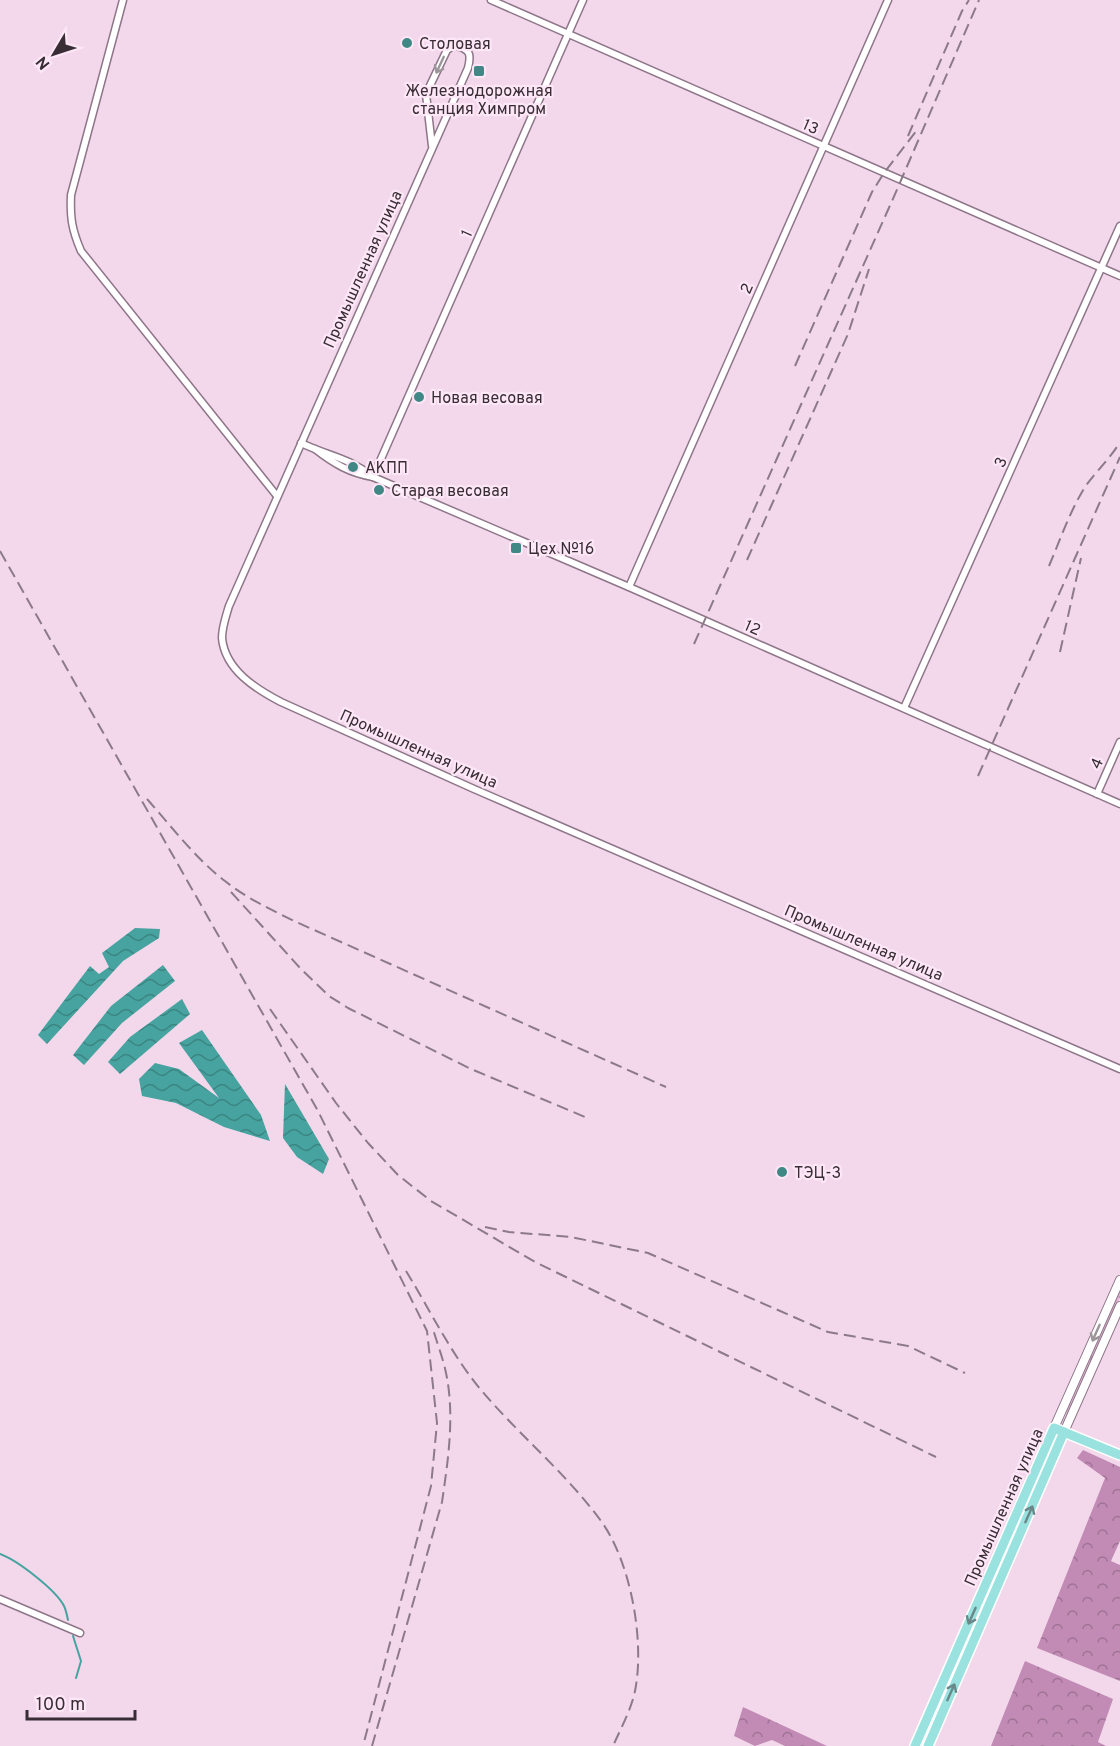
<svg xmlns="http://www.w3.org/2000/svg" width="1120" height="1746" viewBox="0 0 1120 1746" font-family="Overpass,sans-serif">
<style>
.grass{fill:url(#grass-tufts)}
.forest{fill:url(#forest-crowns)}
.water{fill:url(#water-waves)}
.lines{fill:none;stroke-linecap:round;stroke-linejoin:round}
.stream{stroke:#46a39f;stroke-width:2}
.minor-casing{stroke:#8e7688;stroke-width:9}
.tertiary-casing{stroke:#8e7688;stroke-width:10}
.primary-casing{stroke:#fff;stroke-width:12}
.minor{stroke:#fff;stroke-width:6}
.tertiary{stroke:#fff;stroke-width:8}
.primary{stroke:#9ae2df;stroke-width:9}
.rail{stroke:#8c7a88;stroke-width:2;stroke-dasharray:12 6;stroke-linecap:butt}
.oneway{stroke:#9c969a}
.oneway2{stroke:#69888a}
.poi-dot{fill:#408885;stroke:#fde7f7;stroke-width:2}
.labels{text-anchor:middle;stroke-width:4.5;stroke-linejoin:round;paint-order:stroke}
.poi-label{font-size:16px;fill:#382d35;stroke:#fde7f7;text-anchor:start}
.street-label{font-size:16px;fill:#382d35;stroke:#fde7f7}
</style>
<defs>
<pattern id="grass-tufts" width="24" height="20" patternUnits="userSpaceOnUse" patternTransform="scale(1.5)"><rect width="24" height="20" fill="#e7b6db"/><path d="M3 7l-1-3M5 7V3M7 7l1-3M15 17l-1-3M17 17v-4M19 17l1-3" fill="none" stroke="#bc94b2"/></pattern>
<pattern id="forest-crowns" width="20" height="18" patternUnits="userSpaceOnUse" patternTransform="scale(1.5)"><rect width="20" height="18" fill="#c28bb5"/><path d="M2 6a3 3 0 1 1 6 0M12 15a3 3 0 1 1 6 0" fill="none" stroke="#9f7294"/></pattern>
<pattern id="water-waves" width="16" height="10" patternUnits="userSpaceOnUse" patternTransform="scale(1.5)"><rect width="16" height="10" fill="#46a39f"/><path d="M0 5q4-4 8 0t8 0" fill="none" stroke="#3b8582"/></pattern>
</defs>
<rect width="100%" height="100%" fill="#f3d8ec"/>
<g class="grass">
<polygon points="1120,1290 1120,1297 1069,1415 1066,1413"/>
<polygon points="1057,1439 924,1746 921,1746"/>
</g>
<g class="forest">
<polygon points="1083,1450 1120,1467 1120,1541 1111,1561 1120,1565 1120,1681 1037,1648 1105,1478 1077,1458"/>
<polygon points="1025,1661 1113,1699 1098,1742 1106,1746 991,1746"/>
<polygon points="743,1707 827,1746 785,1746 772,1740 755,1746 734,1736"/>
</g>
<g class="water">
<polygon points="135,928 160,929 159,938 123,961 47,1044 38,1035 90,966 99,974 109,967 102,953"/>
<polygon points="163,965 175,981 122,1023 84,1065 73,1055 111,1006"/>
<polygon points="182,999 190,1014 120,1074 108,1062 130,1037"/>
<polygon points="202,1030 261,1115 270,1141 224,1127 176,1103 142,1096 139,1079 155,1063 179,1069 219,1098 179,1043"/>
<polygon points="285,1084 329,1159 323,1174 297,1157 283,1138"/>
</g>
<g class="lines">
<g class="stream">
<path d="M0,1554C17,1560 56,1590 64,1606C66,1610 67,1615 68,1620"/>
<polyline points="73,1636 81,1661 76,1678"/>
</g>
<defs>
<g id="minor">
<path d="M123,0L71,195C70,218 72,230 81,251L277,496"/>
<polyline points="491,0 1120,276"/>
<path d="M432,146L426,94L447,50L455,45C469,50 472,52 468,68L229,606C226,616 222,627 222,638C225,670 256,689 281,702L474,789L1120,1069"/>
<path d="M301,443C328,456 348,457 373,477"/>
<path d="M315,449C334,464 350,473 373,477L629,587L1120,804"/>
<polyline points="373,477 583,0"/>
<polyline points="629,587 888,0"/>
<polyline points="904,708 1120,226"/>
<polyline points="1097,794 1120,742"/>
<polyline points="0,1599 80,1633"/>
</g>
<g id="tertiary">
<polyline points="1054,1428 1120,1280"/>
<polyline points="1064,1432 1120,1306"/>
</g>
<g id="primary">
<polyline points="915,1746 1054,1428 1120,1455"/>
<polyline points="928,1746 1064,1432"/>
</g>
</defs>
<use href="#minor" class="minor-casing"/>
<use href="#tertiary" class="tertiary-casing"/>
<use href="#primary" class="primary-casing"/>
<use href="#minor" class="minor"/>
<use href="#tertiary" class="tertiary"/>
<use href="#primary" class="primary"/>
<g class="rail">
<polyline points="908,136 962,11 969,0"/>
<polyline points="795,366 872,192 884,173 917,130"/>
<polyline points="0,551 318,1111 427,1331 437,1423 431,1486 363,1746"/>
<polyline points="747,560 848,334 869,269"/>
<path d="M1049,566C1060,540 1070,511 1085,487C1096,471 1110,459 1120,442"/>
<polyline points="694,644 892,201 979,0"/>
<polyline points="1060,652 1081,558"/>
<polyline points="978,776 1120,457"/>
<path d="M147,799C171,826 197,860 225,881C246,898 270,909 294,921L666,1087"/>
<polyline points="231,892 301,969 329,996 348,1008 471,1069 585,1117"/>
<polyline points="270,1009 336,1103 368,1143 398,1175 431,1201 535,1262 936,1457"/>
<polyline points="485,1227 509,1232 571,1237 648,1253 828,1332 908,1346 965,1373"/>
<path d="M406,1271C430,1310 451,1354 481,1390C519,1435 566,1473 601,1521C631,1562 645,1642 635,1691C631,1710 621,1728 613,1746"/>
<path d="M372,1746L442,1502C448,1461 455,1415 446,1373C443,1358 437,1343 433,1329"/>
</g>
</g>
<defs><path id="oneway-shaft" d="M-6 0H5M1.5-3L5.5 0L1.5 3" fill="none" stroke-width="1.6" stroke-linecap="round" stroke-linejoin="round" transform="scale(1.5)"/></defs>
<g class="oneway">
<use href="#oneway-shaft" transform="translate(440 65) rotate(115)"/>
<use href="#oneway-shaft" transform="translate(1096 1333) rotate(114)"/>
</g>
<g class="oneway2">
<use href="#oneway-shaft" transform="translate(1029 1514) rotate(-66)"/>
<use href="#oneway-shaft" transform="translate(972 1616) rotate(114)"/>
<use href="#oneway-shaft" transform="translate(951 1692) rotate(-66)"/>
</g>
<g class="poi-dot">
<circle cx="407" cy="43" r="6"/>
<rect x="473" y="65" width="12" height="12" rx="3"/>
<circle cx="419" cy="397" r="6"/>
<circle cx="353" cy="467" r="6"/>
<circle cx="379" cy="490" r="6"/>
<rect x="510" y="542" width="12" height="12" rx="3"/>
<circle cx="782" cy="1172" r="6"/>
</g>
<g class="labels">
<g class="poi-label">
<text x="419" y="49">Столовая</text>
<text x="479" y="96" text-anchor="middle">Железнодорожная<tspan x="479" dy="18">станция Химпром</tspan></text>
<text x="431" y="403">Новая весовая</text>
<text x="365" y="473">АКПП</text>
<text x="391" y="496">Старая весовая</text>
<text x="528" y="554">Цех №16</text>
<text x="794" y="1178">ТЭЦ-3</text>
</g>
<g class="street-label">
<text transform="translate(811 126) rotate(24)" y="6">13</text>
<text transform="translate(466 233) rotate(-66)" y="6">1</text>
<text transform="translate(362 269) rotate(-66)" y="6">Промышленная улица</text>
<text transform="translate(746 288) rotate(-66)" y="6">2</text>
<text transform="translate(1000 462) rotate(-66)" y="6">3</text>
<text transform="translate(753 627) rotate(24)" y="6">12</text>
<text transform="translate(419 748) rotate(24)" y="6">Промышленная улица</text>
<text transform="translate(1096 763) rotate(-66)" y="6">4</text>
<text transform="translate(864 942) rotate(23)" y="6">Промышленная улица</text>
<text transform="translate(1003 1507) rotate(-66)" y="6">Промышленная улица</text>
</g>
</g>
<g transform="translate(54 54) rotate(231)" stroke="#fde7f7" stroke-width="4.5" paint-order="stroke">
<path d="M0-4.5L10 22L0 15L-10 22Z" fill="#382d35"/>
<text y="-9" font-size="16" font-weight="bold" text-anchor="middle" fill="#382d35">N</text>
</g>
<path d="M27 1710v9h108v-9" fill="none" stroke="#382d35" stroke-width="3"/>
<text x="36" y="1710" font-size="18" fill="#382d35" stroke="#fde7f7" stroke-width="4.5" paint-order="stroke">100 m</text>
</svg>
